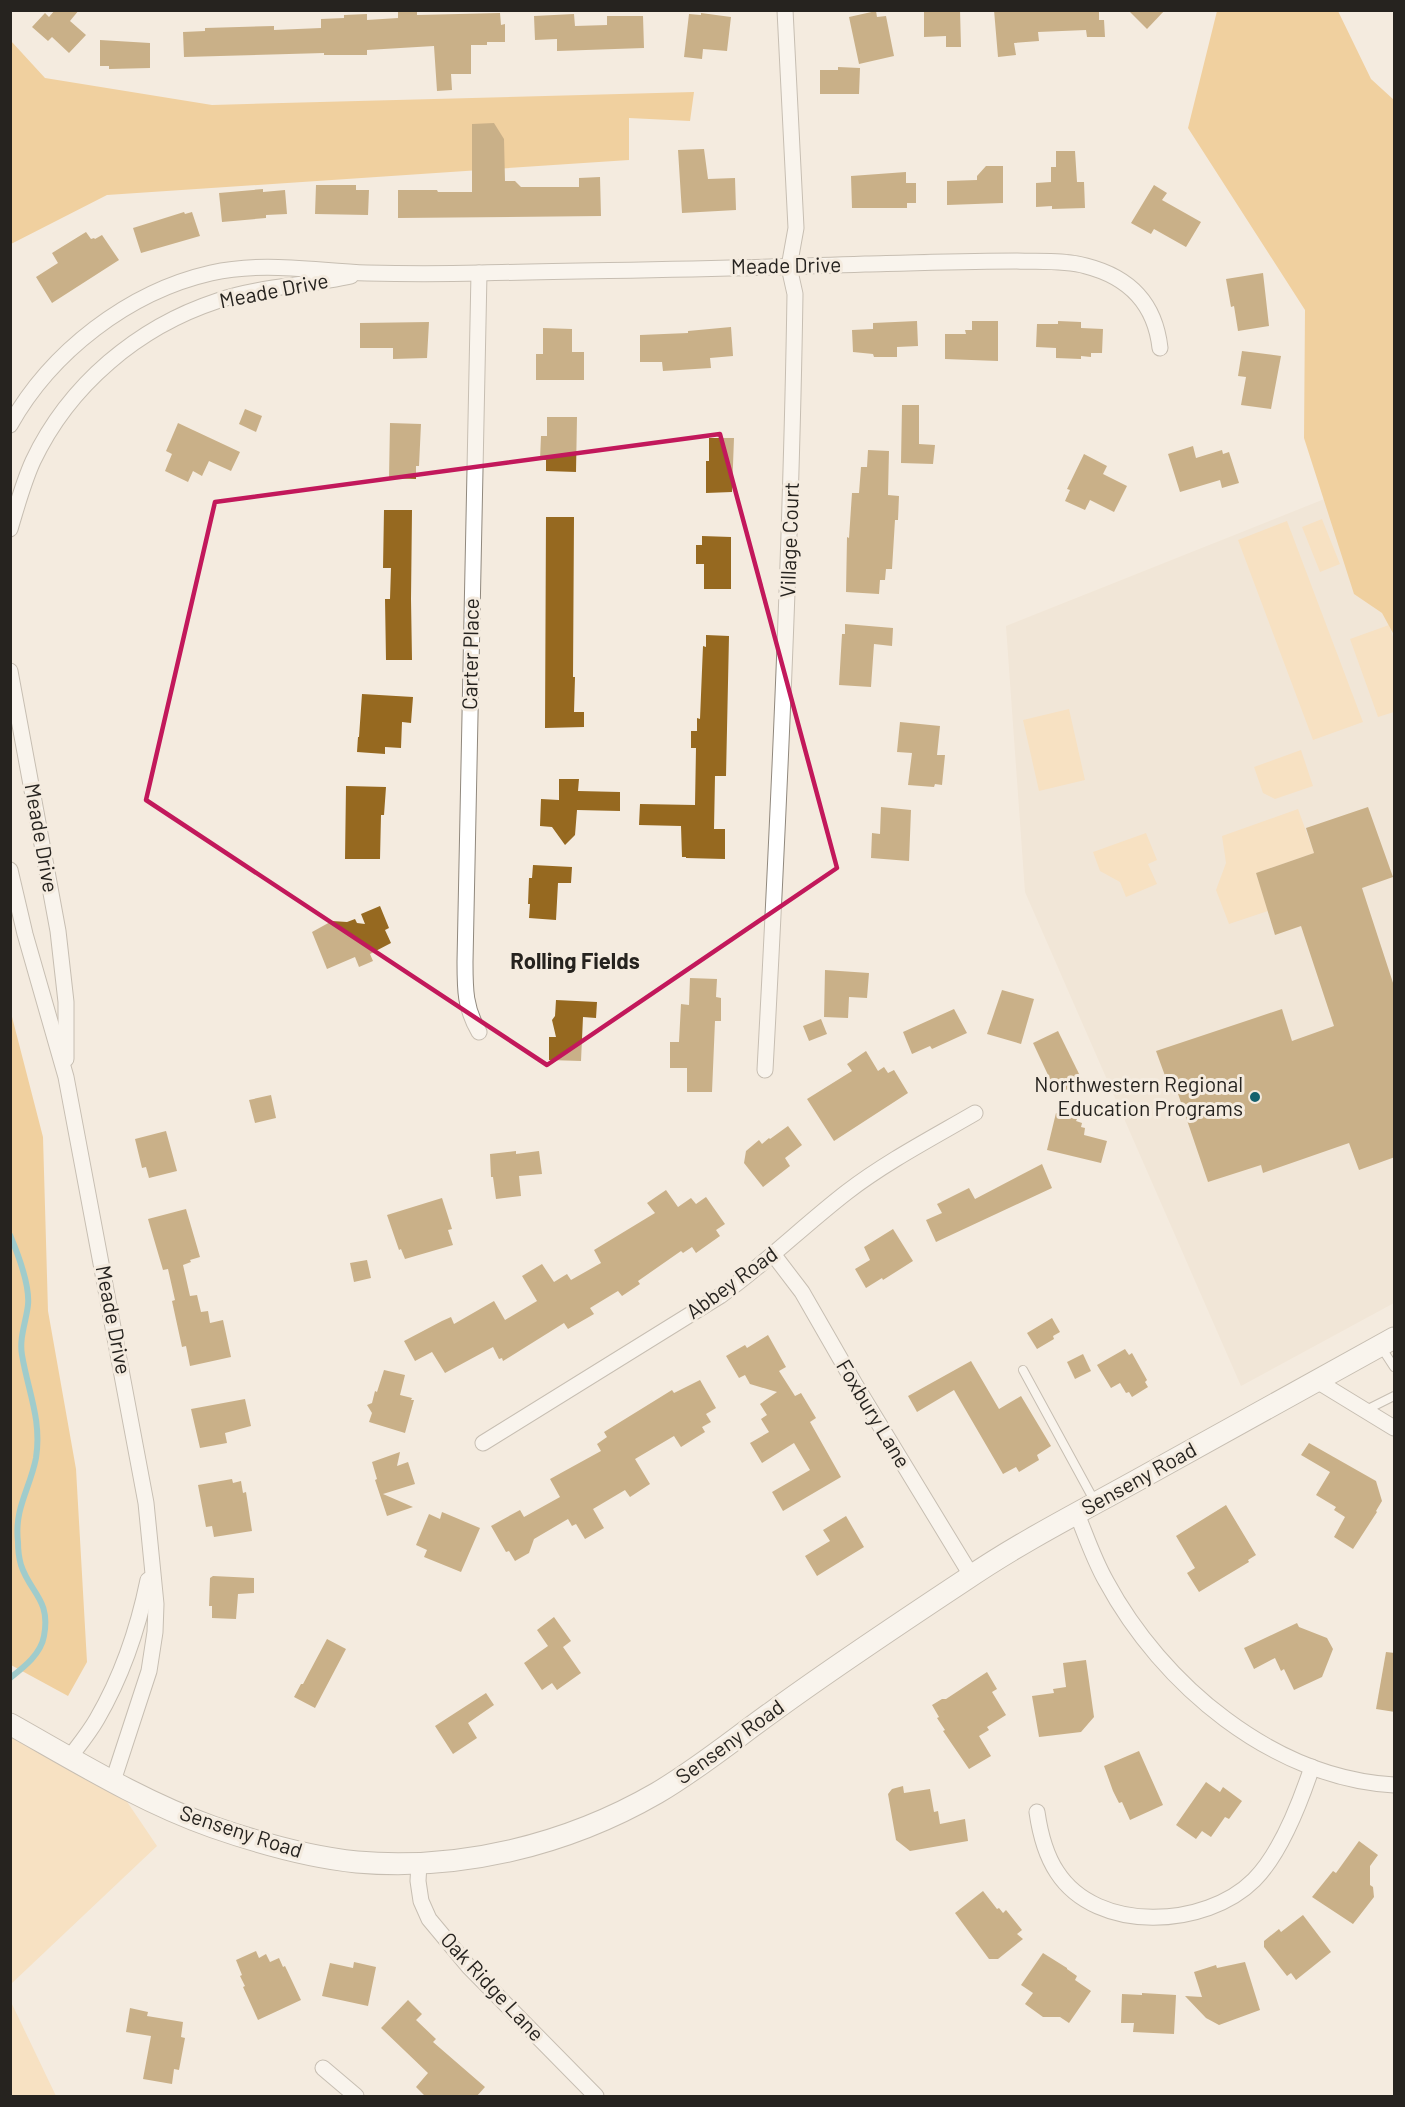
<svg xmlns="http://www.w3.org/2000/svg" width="1405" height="2107" viewBox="0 0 1405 2107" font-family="Barlow,sans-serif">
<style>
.built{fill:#eee0ce}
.green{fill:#fad4a1}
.forest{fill:#ecaf53}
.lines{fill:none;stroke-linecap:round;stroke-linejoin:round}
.stream{stroke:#3ba7b7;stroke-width:6}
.building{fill:#966920}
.service-casing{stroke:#90887d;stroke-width:10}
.minor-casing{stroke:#90887d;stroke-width:17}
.secondary-casing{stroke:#90887d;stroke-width:23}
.service{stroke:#fff;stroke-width:8}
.minor{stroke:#fff;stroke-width:15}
.secondary{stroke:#fff;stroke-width:21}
.marked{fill:none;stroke:#c2185b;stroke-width:4.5;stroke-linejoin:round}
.poi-dot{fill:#14616d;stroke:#f4ebdf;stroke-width:2}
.labels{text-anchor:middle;stroke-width:6;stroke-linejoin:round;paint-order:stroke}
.street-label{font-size:21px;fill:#26231f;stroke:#f4ebdf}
.poi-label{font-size:21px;fill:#26231f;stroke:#f4ebdf;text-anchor:end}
.neighbourhood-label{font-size:22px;font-weight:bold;fill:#26231f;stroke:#f4ebdf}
</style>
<rect width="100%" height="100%" fill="#f4ebdf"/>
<polygon class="built" points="1367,482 1394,551 1394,1303 1241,1386 1025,892 1006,626"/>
<g class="green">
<polygon points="1322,519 1340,564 1320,572 1302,527"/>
<polygon points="1287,521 1363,722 1313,740 1238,540"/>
<polygon points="1389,625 1394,640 1394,712 1378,717 1350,639"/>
<polygon points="1069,709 1085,780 1039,791 1023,720"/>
<polygon points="1301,750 1313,786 1275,799 1263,793 1254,767"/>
<polygon points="1298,809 1314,853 1256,873 1268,911 1229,924 1216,890 1226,863 1222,836"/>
<polygon points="1146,833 1157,860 1148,864 1157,884 1126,897 1120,882 1100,871 1093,852"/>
<polygon points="11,1724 113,1781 157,1846 11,1984"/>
<polygon points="11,2002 56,2096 11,2096"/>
</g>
<g class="forest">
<polygon points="1217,11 1338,11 1371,79 1394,100 1394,635 1382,613 1354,594 1304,438 1305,310 1188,128"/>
<polygon points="11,41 45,78 212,105 694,92 690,121 629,118 629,160 107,195 11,244"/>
<polygon points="11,1013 43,1137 48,1311 76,1469 87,1662 68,1696 11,1665"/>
</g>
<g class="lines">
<path class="stream" d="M10,1235C18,1254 30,1285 28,1305C26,1322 19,1338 22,1355C28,1391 42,1420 36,1458C30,1489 14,1508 18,1542C18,1549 19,1558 21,1565C30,1593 51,1599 44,1636C41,1654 24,1667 10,1678"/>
</g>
<g class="building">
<polygon points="55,10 79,10 70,21 86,35 69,53 52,37 48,41 32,27 45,13 49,17"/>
<polygon points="398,10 417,10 417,15 500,13 501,25 505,24 505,42 487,42 487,45 471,45 471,74 451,74 452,90 437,91 434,46 367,50 367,55 324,55 324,53 184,57 183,32 205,31 205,28 274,26 274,30 321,28 321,19 344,18 344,15 367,14 367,20 398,18"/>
<polygon points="924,10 960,10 961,47 946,47 946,36 924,37"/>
<polygon points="994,10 1099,10 1099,20 1104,20 1105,37 1087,37 1086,30 1038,32 1039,41 1014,43 1016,55 998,57"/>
<polygon points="1128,10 1165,10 1147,29"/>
<polygon points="876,11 877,17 886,16 894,56 859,64 849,17"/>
<polygon points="701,13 731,17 727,51 703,49 702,59 684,57 689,14 701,15"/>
<polygon points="574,14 575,26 607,25 607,16 643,16 644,48 557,51 557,39 535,40 534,16"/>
<polygon points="100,40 150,43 150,68 109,69 109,66 100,66"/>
<polygon points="838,67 860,68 859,94 820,94 820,70 838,70"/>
<polygon points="494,123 504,139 505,181 515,181 521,187 579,187 579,178 600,177 601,216 398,218 398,190 437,190 438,192 472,192 472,124"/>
<polygon points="704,149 708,179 735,178 736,210 682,213 678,150"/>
<polygon points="1056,151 1075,151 1077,182 1084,182 1085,208 1052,209 1052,206 1036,207 1036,183 1051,182 1051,167 1056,167"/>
<polygon points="986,166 1003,166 1003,203 947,205 947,181 977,180 977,176"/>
<polygon points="906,172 906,183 916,183 916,203 907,203 907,208 852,208 851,176"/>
<polygon points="316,185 356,185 356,190 369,190 368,215 315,214"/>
<polygon points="1154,185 1167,193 1162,200 1201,222 1186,247 1154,229 1151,234 1131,223"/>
<polygon points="263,189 263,192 285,190 287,214 266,215 266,218 222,222 219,193"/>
<polygon points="184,212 185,214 192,212 200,236 141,253 133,228"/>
<polygon points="86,232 91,239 94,238 95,239 102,235 119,260 52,303 36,277 58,263 52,253"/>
<polygon points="1263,273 1269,326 1238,331 1234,306 1231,307 1226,279"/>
<polygon points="917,321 918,346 897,347 897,357 874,357 873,354 853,352 852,330 873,329 873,323"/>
<polygon points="972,321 998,321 998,361 945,359 945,334 966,334 965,330 972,330"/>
<polygon points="1058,321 1081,322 1081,328 1103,329 1102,353 1091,353 1091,357 1081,356 1081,359 1056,358 1056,348 1036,347 1037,324 1058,324"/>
<polygon points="429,322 427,358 393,359 393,348 360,348 360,323"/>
<polygon points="731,327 733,356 710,358 711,368 663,371 662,362 640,362 640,335 688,333 688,331"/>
<polygon points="543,328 572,329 572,352 584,352 584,380 536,380 536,354 543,354"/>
<polygon points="1242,351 1281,356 1271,409 1241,405 1246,377 1238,376"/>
<polygon points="902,405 919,405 919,444 935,445 933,464 901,463"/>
<polygon points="245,409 262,416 256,432 239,424"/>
<polygon points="547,417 577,417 576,472 546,471 546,460 540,460 541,436 547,436"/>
<polygon points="178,423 240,452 231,471 209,461 202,476 193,471 188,482 165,471 172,454 166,451"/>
<polygon points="390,423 421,424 419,466 416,466 416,479 389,478"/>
<polygon points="709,438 734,438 732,492 706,493 706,461 709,461"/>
<polygon points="1193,446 1196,458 1222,450 1223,454 1229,452 1239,483 1222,488 1220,480 1180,492 1168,454"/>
<polygon points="868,450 889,451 888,495 899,496 898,520 895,520 892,569 886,569 885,580 880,580 879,594 846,592 847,537 849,538 852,493 859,493 861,467 867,467"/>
<polygon points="1084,454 1107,466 1103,474 1127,486 1114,512 1090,500 1085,510 1065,501 1070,490 1067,489"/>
<polygon points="384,510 412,510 411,599 412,660 386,660 385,599 390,599 391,568 383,568"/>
<polygon points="546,517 574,517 573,677 575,677 574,712 584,712 584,727 545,728"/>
<polygon points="702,536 731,537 731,589 704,589 704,564 696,564 696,545 702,545"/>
<polygon points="845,624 893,628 892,646 874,644 871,687 839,685 842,634 845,634"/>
<polygon points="706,635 729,636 726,776 715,776 714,829 725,829 725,859 686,858 686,857 682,857 681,826 639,825 640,804 695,805 696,748 691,748 691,731 697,731 697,718 700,719 703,646 706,647"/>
<polygon points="362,694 413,697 411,723 402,722 401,748 385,747 385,754 357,752 358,737 359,737"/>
<polygon points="900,722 940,726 937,755 945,755 942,785 935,784 934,787 908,785 912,753 897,752"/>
<polygon points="559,779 579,779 578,791 620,792 620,811 577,810 575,835 565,845 552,827 540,826 541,799 559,800"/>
<polygon points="346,786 386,787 384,815 381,815 380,859 345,859"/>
<polygon points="881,807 911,810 909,861 871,858 872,833 880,834"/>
<polygon points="1368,807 1393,877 1362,888 1395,989 1395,1157 1359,1170 1349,1143 1263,1173 1261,1165 1208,1182 1174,1082 1168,1084 1156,1051 1282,1009 1292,1041 1334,1026 1301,926 1275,935 1256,873 1314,853 1306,828"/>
<polygon points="533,865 572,867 571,883 558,883 556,920 529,918 530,904 528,904 529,878 532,878"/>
<polygon points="380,906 389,928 385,930 391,943 370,954 373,961 359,967 355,957 327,969 312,932 332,921 347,922 355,919 357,923 365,924 361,914"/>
<polygon points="825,970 869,973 867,998 849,997 848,1018 824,1017"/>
<polygon points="690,978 717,979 716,997 721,998 721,1021 715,1021 712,1092 687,1092 687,1068 670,1068 670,1042 679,1042 681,1004 689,1005"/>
<polygon points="1002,990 1034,999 1021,1044 987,1034"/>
<polygon points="556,1000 597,1002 596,1018 583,1017 581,1061 549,1060 549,1037 556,1037 552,1020 555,1016"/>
<polygon points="954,1009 967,1033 932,1049 930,1046 912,1054 903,1032"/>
<polygon points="821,1019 827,1034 809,1041 803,1026"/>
<polygon points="1058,1031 1083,1082 1057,1094 1033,1043"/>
<polygon points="866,1051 878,1071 884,1067 888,1073 894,1070 908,1093 834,1141 807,1099 852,1071 847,1064"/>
<polygon points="271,1095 276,1118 255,1123 249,1100"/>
<polygon points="1056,1113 1077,1119 1076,1121 1082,1123 1081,1127 1085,1128 1084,1135 1107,1141 1101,1163 1047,1150"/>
<polygon points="788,1126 802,1145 785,1158 790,1166 763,1187 744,1163 746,1151 759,1140 762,1144 769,1138 770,1139"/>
<polygon points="166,1131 177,1171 149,1178 146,1167 142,1168 135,1139"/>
<polygon points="516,1151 516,1154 539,1151 542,1174 519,1176 521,1196 496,1199 493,1177 491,1177 490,1154"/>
<polygon points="1042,1164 1052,1188 936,1242 926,1220 942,1213 937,1204 969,1188 975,1199"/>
<polygon points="666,1190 678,1207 691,1198 696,1204 706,1197 725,1224 716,1230 720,1236 696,1253 692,1247 683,1253 681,1251 638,1281 640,1284 622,1296 618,1291 590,1308 594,1314 568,1329 564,1323 503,1361 502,1358 499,1359 493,1347 445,1373 432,1352 415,1361 404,1341 442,1321 451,1317 454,1324 494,1301 505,1320 537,1301 522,1276 542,1264 554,1282 567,1274 571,1280 601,1263 594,1250 655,1213 647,1203"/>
<polygon points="442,1198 452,1229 448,1230 453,1245 405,1259 401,1249 399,1250 387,1215"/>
<polygon points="186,1209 200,1257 190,1260 191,1262 183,1265 190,1296 197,1295 201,1312 208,1311 210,1323 223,1320 231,1357 190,1366 186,1346 182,1347 172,1301 175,1300 168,1269 163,1270 148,1219"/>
<polygon points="893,1229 913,1261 883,1280 882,1278 866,1288 855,1269 870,1260 864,1247"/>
<polygon points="367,1260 371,1278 354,1282 350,1263"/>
<polygon points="1052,1318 1060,1332 1053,1336 1054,1339 1037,1349 1027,1333"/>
<polygon points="768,1335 786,1367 779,1371 795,1396 801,1393 816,1418 810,1422 841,1477 783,1511 772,1492 810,1470 794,1443 762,1463 750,1443 769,1432 761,1419 767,1415 760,1404 777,1392 750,1384 745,1375 739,1378 726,1356 745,1345 747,1348"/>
<polygon points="1125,1349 1129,1355 1132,1353 1147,1380 1145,1382 1148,1387 1132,1397 1129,1392 1126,1393 1120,1383 1111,1388 1097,1365"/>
<polygon points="1083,1354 1091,1371 1075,1379 1067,1362"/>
<polygon points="971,1361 999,1409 1021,1396 1051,1446 1037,1455 1039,1460 1019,1472 1016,1467 1003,1474 954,1390 917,1412 908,1396"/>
<polygon points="384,1370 405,1375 400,1395 412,1398 411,1400 414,1400 405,1433 369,1422 372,1413 367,1405 372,1403 375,1391 377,1392"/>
<polygon points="700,1380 716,1408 706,1414 711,1422 702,1427 705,1432 681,1447 674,1436 635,1459 650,1484 630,1497 625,1490 593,1509 604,1528 585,1539 576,1524 572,1526 568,1519 534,1539 529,1553 515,1561 509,1551 506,1552 491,1526 520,1510 524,1517 560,1497 550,1479 601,1451 597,1444 607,1437 604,1432 672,1390 674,1393"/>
<polygon points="245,1399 251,1426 225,1433 227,1443 200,1448 191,1409"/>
<polygon points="1309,1443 1376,1481 1382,1501 1376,1511 1377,1512 1353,1549 1334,1537 1345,1517 1334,1510 1336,1507 1316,1495 1330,1472 1301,1455"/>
<polygon points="400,1452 397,1466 408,1462 415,1484 383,1494 413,1507 387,1516 375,1480 377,1479 372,1462"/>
<polygon points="232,1479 233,1483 241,1481 243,1493 246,1492 252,1531 214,1537 212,1526 206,1527 198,1485"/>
<polygon points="1226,1505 1256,1555 1248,1560 1249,1562 1199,1592 1187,1573 1195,1568 1176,1536"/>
<polygon points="442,1512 480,1528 461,1572 424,1557 427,1550 416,1545 429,1514 440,1519"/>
<polygon points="846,1516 864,1547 817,1576 805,1556 830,1541 823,1530"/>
<polygon points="213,1576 254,1578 254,1593 238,1594 236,1619 212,1618 212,1606 209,1606 210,1578"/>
<polygon points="554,1617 571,1641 563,1647 581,1673 557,1690 552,1683 542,1690 524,1663 548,1646 537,1630"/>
<polygon points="1297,1623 1299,1627 1327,1638 1333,1649 1322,1677 1294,1690 1284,1669 1281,1671 1275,1658 1254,1669 1244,1648"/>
<polygon points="327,1639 346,1649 315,1708 294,1697 301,1684 303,1684"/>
<polygon points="1386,1652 1395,1653 1395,1712 1376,1709"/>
<polygon points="1086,1660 1094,1717 1081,1732 1039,1737 1032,1696 1054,1693 1053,1689 1066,1687 1063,1663"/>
<polygon points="987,1672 997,1689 992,1692 1006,1715 987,1727 989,1730 979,1736 991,1756 969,1769 943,1731 945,1730 937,1718 939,1717 932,1705 942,1699 946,1699"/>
<polygon points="486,1693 494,1705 468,1723 477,1738 453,1754 435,1726"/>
<polygon points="1139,1751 1163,1805 1130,1820 1122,1802 1119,1803 1113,1791 1104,1766"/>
<polygon points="1206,1782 1220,1792 1223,1787 1242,1801 1229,1819 1225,1817 1211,1837 1202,1831 1196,1839 1176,1825"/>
<polygon points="903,1786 904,1793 930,1789 934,1812 938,1811 940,1824 965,1819 968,1841 910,1851 896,1840 888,1794 892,1789"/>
<polygon points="1359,1841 1378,1855 1370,1866 1370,1885 1373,1887 1374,1897 1353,1924 1312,1897 1333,1871 1336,1873"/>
<polygon points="983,1891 997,1909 999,1908 1003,1913 1006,1910 1022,1930 1017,1934 1023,1939 998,1959 989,1959 955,1913"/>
<polygon points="1303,1915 1331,1952 1296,1980 1291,1973 1287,1976 1264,1947 1264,1941 1279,1929 1281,1932"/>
<polygon points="256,1951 259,1958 266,1954 270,1962 279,1958 283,1967 285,1966 301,2000 258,2020 243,1987 245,1986 240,1976 242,1975 236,1960"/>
<polygon points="1043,1953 1067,1968 1067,1969 1077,1976 1075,1980 1091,1991 1069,2023 1060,2017 1043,2017 1025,2004 1033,1993 1021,1985"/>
<polygon points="354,1962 376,1967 368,2006 322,1996 330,1963 353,1968"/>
<polygon points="1245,1962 1260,2010 1219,2025 1206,2018 1185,1996 1202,1997 1194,1972 1216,1965 1217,1968"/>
<polygon points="1142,1993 1176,1995 1174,2034 1133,2032 1134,2023 1121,2023 1122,1994 1142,1995"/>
<polygon points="408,2000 422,2014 416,2020 436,2039 433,2042 485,2087 476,2097 426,2097 416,2087 428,2073 381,2028"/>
<polygon points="130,2008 148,2012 147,2016 183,2022 181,2037 185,2038 179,2070 174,2069 172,2084 143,2079 151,2036 126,2032"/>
</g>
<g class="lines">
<defs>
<g id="service">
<polyline points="1381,1347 1394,1367"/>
<polyline points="1023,1370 1095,1502"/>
<polyline points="1366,1410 1394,1396"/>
</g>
<g id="minor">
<path d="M479,273L465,962C465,990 465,1008 479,1032"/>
<path d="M10,425C51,352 128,292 211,273C263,261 314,271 367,273C405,274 443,274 481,273C609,270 737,269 865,264C916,263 966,261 1017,261C1039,262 1064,260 1086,266C1129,277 1155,303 1160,348"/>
<path d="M10,529C17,506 23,483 33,461C69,385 138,327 217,301C260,286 306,286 351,276"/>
<polyline points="10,671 58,931 66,1002 66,1059"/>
<polyline points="10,870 25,934 66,1077 146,1503 156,1604 155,1632 149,1671 113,1781"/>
<path d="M765,1070C779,811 791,553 795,294L789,267L796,228L785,10"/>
<polyline points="773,1254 802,1292 856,1386 971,1575"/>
<polyline points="1317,1381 1394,1428"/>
<path d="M483,1443L720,1296C764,1265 803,1226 847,1192C886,1162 932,1138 975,1113"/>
<path d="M1077,1514C1086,1536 1094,1560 1106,1581C1162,1685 1273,1778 1394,1785"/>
<path d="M70,1757C79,1745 89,1733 97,1719C122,1676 138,1629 148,1580"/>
<path d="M1037,1812C1040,1833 1045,1854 1057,1872C1097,1934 1206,1928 1254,1880C1281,1853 1300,1803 1312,1767"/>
<polyline points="419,1863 418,1881 421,1901 429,1919 469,1967 596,2096"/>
<polyline points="323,2068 356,2096"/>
</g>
<path id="secondary" d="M10,1724C76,1761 142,1802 213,1827C259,1843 307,1857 357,1862C460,1871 567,1845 657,1793C698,1769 733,1740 772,1712C835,1666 900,1623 965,1580C1019,1543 1078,1513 1134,1482C1221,1434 1308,1386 1394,1338"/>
</defs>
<use href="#service" class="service-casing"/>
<use href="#minor" class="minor-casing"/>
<use href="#secondary" class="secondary-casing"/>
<use href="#service" class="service"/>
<use href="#minor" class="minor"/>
<use href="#secondary" class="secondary"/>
</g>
<path d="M0 0H1405V2107H0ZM720,434L837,868L547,1065L146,800L215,502Z" fill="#f4ebdf" fill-opacity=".55" fill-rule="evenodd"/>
<path class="marked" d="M720,434L837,868L547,1065L146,800L215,502Z"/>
<circle class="poi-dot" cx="1255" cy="1097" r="6"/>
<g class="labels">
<g class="street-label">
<text transform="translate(786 266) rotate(-1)" y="7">Meade Drive</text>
<text transform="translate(274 291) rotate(-11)" y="7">Meade Drive</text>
<text transform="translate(790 540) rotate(-88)" y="7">Village Court</text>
<text transform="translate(471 654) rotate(-89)" y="7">Carter Place</text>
<text transform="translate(41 838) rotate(80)" y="7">Meade Drive</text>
<text transform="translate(732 1283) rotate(-36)" y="7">Abbey Road</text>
<text transform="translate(113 1320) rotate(79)" y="7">Meade Drive</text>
<text transform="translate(873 1414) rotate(59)" y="7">Foxbury Lane</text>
<text transform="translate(1139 1479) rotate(-29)" y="7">Senseny Road</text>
<text transform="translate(730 1742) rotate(-36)" y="7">Senseny Road</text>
<text transform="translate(241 1832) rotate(18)" y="7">Senseny Road</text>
<text transform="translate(492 1987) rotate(47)" y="7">Oak Ridge Lane</text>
</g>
<g class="poi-label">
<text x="1243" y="1092">Northwestern Regional<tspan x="1243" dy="24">Education Programs</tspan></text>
</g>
<g class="neighbourhood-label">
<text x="575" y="969">Rolling Fields</text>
</g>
</g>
<rect width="1405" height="2107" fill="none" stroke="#26231f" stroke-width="24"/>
</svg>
